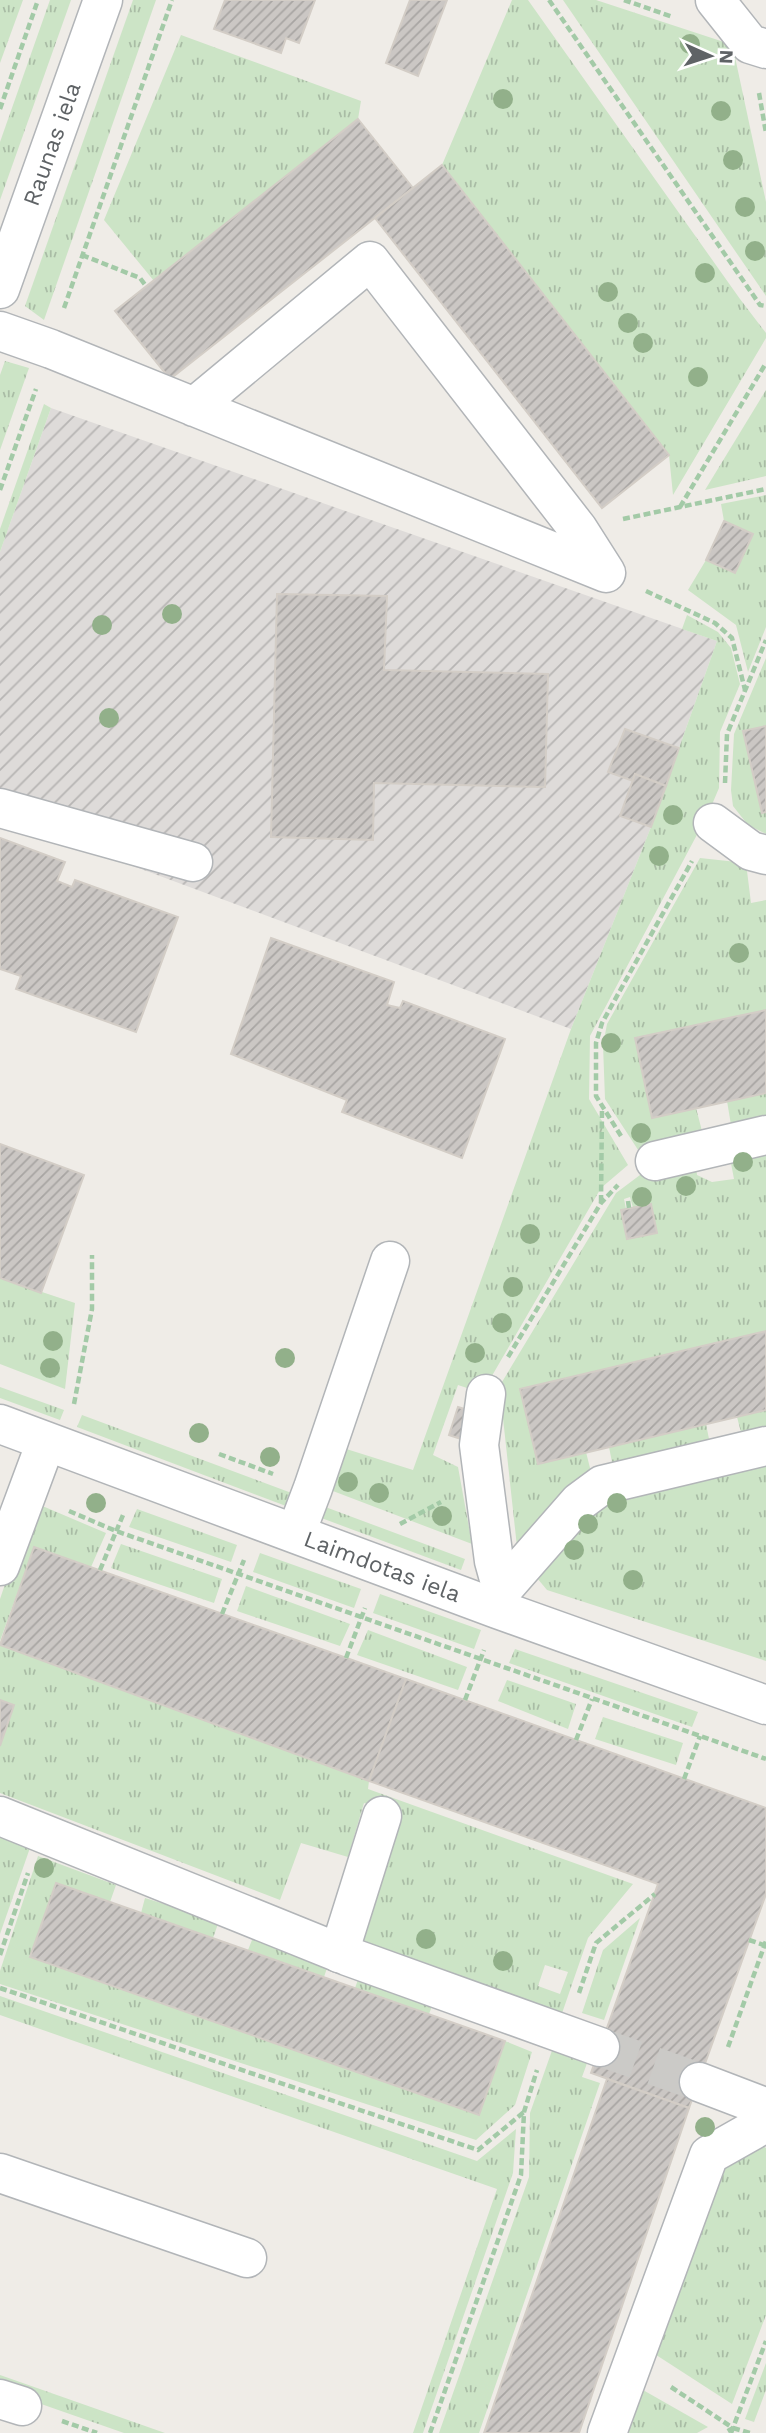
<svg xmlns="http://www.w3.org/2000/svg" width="766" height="2433" viewBox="0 0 766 2433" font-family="'Work Sans',sans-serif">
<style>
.industrial{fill:url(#industrial-furrows)}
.grass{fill:url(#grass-tufts);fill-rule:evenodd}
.building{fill:url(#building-hatch);stroke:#d3cdc6;stroke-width:2}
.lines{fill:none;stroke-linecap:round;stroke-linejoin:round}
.minor-tunnel{stroke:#cbcac7;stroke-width:38;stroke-dasharray:38 19;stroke-linecap:butt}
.minor-casing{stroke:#b2b5b8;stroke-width:41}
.path{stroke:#a3caa7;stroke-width:4.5;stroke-dasharray:7 3.5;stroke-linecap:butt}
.minor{stroke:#fff;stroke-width:38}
.tree{fill:#92b08a}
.labels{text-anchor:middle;stroke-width:5;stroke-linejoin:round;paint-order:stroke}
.street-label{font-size:23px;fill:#5f6366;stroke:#fff}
</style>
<defs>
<pattern id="industrial-furrows" width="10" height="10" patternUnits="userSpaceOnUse" patternTransform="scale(1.75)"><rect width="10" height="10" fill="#dedbd9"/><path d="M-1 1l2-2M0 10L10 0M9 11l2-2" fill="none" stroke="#b7b5b4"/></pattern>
<pattern id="grass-tufts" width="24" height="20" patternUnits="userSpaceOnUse" patternTransform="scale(1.75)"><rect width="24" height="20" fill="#cce4c6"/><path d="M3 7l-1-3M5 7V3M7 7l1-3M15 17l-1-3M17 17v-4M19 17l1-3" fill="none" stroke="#a9bca5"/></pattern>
<pattern id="building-hatch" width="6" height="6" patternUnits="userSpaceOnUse" patternTransform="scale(1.75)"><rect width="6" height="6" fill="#cbc7c4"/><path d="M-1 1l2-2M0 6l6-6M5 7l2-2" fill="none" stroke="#a8a5a3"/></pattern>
</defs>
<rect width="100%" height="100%" fill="#efece7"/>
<polygon class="industrial" points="51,408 717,641 651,827 571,1029 90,850 0,824 0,552"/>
<g class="grass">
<polygon points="0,0 23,0 0,63"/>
<polygon points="50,0 71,0 0,200 0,142"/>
<polygon points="133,0 156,0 44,320 25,306"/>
<polygon points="512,0 528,0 740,299 766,333 766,338 673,495 669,455 442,165"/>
<polygon points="563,0 596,0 724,42 735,57 766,202 766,296"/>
<polygon points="181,35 361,101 358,119 154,281 104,220"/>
<polygon points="5,361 29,368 0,450 0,375"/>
<polygon points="766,390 766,476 705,490"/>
<polygon points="44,404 51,408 0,552 0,529"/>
<polygon points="766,495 766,627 748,672 736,625 688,590 706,560 735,573 753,535 724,521 721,504"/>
<polygon points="687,615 718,632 731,648 740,684 720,732 719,788 708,814 590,1036 589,1099 628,1165 601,1188 482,1393 458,1385 433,1455 458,1467 472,1544 325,1488 340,1447 413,1470 571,1029 651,827 717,641 682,629"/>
<polygon points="766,658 766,726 743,731 762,813 766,812 766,834 748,825 733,806 731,790 734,734"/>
<polygon points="700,858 746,863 751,903 766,900 766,1010 635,1039 652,1117 696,1108 702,1131 642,1156 605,1099 603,1045 607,1024"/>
<polygon points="766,1093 766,1118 731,1125 727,1101"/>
<path d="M766,1150V1331L521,1389L586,1452L591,1472L518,1556L501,1400L493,1397L616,1193L640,1175L657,1170L696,1167L697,1175L712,1182L734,1179L730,1158ZM630,1197L633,1208L651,1204L657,1233L626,1209L624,1199Z"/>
<polygon points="0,1278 75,1303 65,1389 0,1364"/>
<polygon points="0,1387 64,1410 60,1420 0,1398"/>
<polygon points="766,1410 766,1430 742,1436 737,1417"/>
<polygon points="82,1415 297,1495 294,1509 77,1427"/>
<polygon points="706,1424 710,1444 613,1467 609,1447"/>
<polygon points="766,1460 766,1661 547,1590 537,1578 572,1527 614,1495"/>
<polygon points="33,1502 106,1533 91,1567 34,1547 0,1641 0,1599"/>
<polygon points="320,1505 465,1559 461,1570 316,1516"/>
<polygon points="137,1509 237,1545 231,1562 129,1527"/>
<polygon points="121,1544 222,1579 214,1603 111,1568"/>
<polygon points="260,1553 361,1589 354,1608 253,1572"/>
<polygon points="246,1586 350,1624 340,1646 237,1611"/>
<polygon points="380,1594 481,1630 474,1649 373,1613"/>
<polygon points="368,1630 467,1667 458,1690 357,1655"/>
<path d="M0,1645L369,1781L368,1789L633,1884L588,1938L559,2022L357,1944L397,1814L364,1803L348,1857L301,1843L280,1900L0,1793V1746L14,1706L0,1700ZM545,1965L568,1972L560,1994L538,1986Z"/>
<polygon points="515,1649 698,1712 692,1727 509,1663"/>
<polygon points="507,1680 576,1704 568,1729 498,1701"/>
<polygon points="603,1717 683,1743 676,1765 595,1739"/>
<polygon points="0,1832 31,1845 0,1934"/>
<polygon points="38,1856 116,1885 110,1902 56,1883 30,1957 479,2115 505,2041 532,2052 515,2105 476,2140 0,1984 0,1971"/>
<polygon points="145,1898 219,1921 213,1938 141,1913"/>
<polygon points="640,1918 604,2020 582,2013 603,1950"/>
<polygon points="254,1935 329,1962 324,1977 248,1950"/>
<polygon points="360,1974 434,2001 429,2014 355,1988"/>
<polygon points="0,1996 477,2161 516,2129 513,2173 423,2433 413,2433 497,2189 0,2015"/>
<polygon points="555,2042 590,2055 582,2077 600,2083 479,2433 439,2433 529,2177 530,2113"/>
<polygon points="756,2143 766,2148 766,2315 732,2404 650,2351 713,2170"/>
<polygon points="766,2363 766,2390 754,2422 745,2419"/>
<polygon points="0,2375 165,2433 124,2433 24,2398 0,2380"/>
<polygon points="643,2390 708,2427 697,2433 628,2433"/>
</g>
<g class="building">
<polygon points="225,0 315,0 299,43 286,38 281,53 214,29"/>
<polygon points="410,0 447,0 418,76 386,63"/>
<polygon points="358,119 413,188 170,379 115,311"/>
<polygon points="442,165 669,455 602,508 375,218"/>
<polygon points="724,521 753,534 735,573 706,560"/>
<polygon points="277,594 387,596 384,670 548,674 545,787 374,783 373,840 271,837"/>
<polygon points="766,726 766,812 762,813 743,731"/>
<polygon points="625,729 679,748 666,786 635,774 633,781 608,772"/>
<polygon points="635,774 666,786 651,827 620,816"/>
<polygon points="0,838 65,862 57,881 72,887 75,880 178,917 136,1032 16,989 21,976 0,969"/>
<polygon points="271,938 394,982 387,1005 400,1008 403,1001 505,1039 462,1158 342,1112 347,1100 231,1054"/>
<polygon points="766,1010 766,1093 652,1118 635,1038"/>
<polygon points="0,1144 84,1175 41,1293 0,1278"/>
<polygon points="651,1204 657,1233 627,1239 621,1210"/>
<polygon points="766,1331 766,1410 538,1464 520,1389"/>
<polygon points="458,1407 471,1411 461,1439 449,1435"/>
<polygon points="34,1547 406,1679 369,1781 0,1645"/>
<polygon points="406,1679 766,1808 766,1894 689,2108 591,2073 658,1884 369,1781"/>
<polygon points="0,1700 14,1705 0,1746"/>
<polygon points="56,1883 505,2041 479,2115 30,1957"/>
<polygon points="607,2079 689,2108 579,2433 484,2433"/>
</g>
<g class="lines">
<polyline class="minor-tunnel" points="600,2047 699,2082"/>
<defs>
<g id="minor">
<polyline points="715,0 750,44 766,49"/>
<path id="s1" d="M0,289L103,0"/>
<polyline points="0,331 51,349 606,573 578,529 370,261 194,407"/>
<polyline points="0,808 193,862"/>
<polyline points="713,823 751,851 766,855"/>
<polyline points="655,1161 766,1135"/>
<polyline points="486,1394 479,1445 494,1561 502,1590 497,1607"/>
<path id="s2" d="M0,1424L497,1609L766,1705"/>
<polyline points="296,1533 313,1488 390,1261"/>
<polyline points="0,1566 46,1442"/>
<polyline points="502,1590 579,1502 602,1485 766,1446"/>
<polyline points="0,1816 347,1956 600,2047"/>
<polyline points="339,1953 382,1816"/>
<polyline points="699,2082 762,2106"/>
<polyline points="0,2173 247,2258"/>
<polyline points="0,2399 22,2406"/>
<polyline points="607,2433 709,2155 762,2125"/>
</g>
</defs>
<use href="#minor" class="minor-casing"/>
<g class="path">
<polyline points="549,0 760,305 766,306"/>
<polyline points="624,0 673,17"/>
<polyline points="759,93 766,133"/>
<polyline points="0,109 38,0"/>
<polyline points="82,255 140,278 146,286"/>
<polyline points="64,308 172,0"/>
<polyline points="0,490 36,389"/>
<polyline points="680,507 766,363"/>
<polyline points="623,519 766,489"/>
<polyline points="646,591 715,623 732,638 745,690"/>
<polyline points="725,783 727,734 766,640"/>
<polyline points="621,1136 596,1096 596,1043 602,1023 692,861"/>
<polyline points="628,1201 629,1208"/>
<polyline points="601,1202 602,1109"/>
<polyline points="508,1357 601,1203 618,1185"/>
<polyline points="74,1404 92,1309 92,1255"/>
<polyline points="219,1454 273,1474"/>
<polyline points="69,1511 116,1531 766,1759"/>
<polyline points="400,1524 441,1502"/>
<polyline points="100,1570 123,1515"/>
<polyline points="222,1614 244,1560"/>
<polyline points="346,1658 365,1608"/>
<polyline points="465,1700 484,1650"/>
<polyline points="576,1740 592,1699"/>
<polyline points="684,1779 700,1736"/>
<polyline points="749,1940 764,1945"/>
<polyline points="0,1955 28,1873"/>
<polyline points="0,1988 478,2150 524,2112"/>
<polyline points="579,1993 596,1943 655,1894"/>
<polyline points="728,2047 766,1941"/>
<polyline points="671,2387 733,2428 725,2433"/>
<polyline points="62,2421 97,2433"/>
<polyline points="733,2428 750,2433"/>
<polyline points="430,2433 521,2175 524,2112 537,2070"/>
<polyline points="731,2433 766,2341"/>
</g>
<use href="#minor" class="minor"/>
</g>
<g class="tree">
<circle cx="690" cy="44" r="10"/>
<circle cx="503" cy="99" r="10"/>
<circle cx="721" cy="111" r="10"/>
<circle cx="733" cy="160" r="10"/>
<circle cx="745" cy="207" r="10"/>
<circle cx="755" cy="251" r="10"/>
<circle cx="705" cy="273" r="10"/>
<circle cx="608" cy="292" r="10"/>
<circle cx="628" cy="323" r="10"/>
<circle cx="643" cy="343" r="10"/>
<circle cx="698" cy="377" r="10"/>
<circle cx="172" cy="614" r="10"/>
<circle cx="102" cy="625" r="10"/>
<circle cx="109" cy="718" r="10"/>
<circle cx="673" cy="815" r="10"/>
<circle cx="659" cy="856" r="10"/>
<circle cx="739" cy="953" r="10"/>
<circle cx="611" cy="1043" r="10"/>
<circle cx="641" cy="1133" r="10"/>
<circle cx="743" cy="1162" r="10"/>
<circle cx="686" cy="1186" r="10"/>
<circle cx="642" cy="1197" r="10"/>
<circle cx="530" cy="1234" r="10"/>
<circle cx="513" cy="1287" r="10"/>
<circle cx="502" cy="1323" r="10"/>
<circle cx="53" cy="1341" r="10"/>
<circle cx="475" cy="1353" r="10"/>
<circle cx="285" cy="1358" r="10"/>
<circle cx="50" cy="1368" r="10"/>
<circle cx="199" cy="1433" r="10"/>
<circle cx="270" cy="1457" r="10"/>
<circle cx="348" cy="1482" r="10"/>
<circle cx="379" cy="1493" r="10"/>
<circle cx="96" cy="1503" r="10"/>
<circle cx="617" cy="1503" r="10"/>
<circle cx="442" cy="1516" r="10"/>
<circle cx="588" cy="1524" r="10"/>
<circle cx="574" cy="1550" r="10"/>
<circle cx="633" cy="1580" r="10"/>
<circle cx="44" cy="1868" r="10"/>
<circle cx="426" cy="1939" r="10"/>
<circle cx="503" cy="1961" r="10"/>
<circle cx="705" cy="2127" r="10"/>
</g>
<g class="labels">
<g class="street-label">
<text dy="8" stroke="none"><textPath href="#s1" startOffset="154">Raunas iela</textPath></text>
<text dy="8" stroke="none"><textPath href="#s2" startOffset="408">Laimdotas iela</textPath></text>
</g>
</g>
<g transform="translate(710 56) rotate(93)" stroke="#ffffff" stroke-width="5" paint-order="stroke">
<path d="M0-5L12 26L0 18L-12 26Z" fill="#5f6366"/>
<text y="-10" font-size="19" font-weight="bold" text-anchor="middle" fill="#5f6366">N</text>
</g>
</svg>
